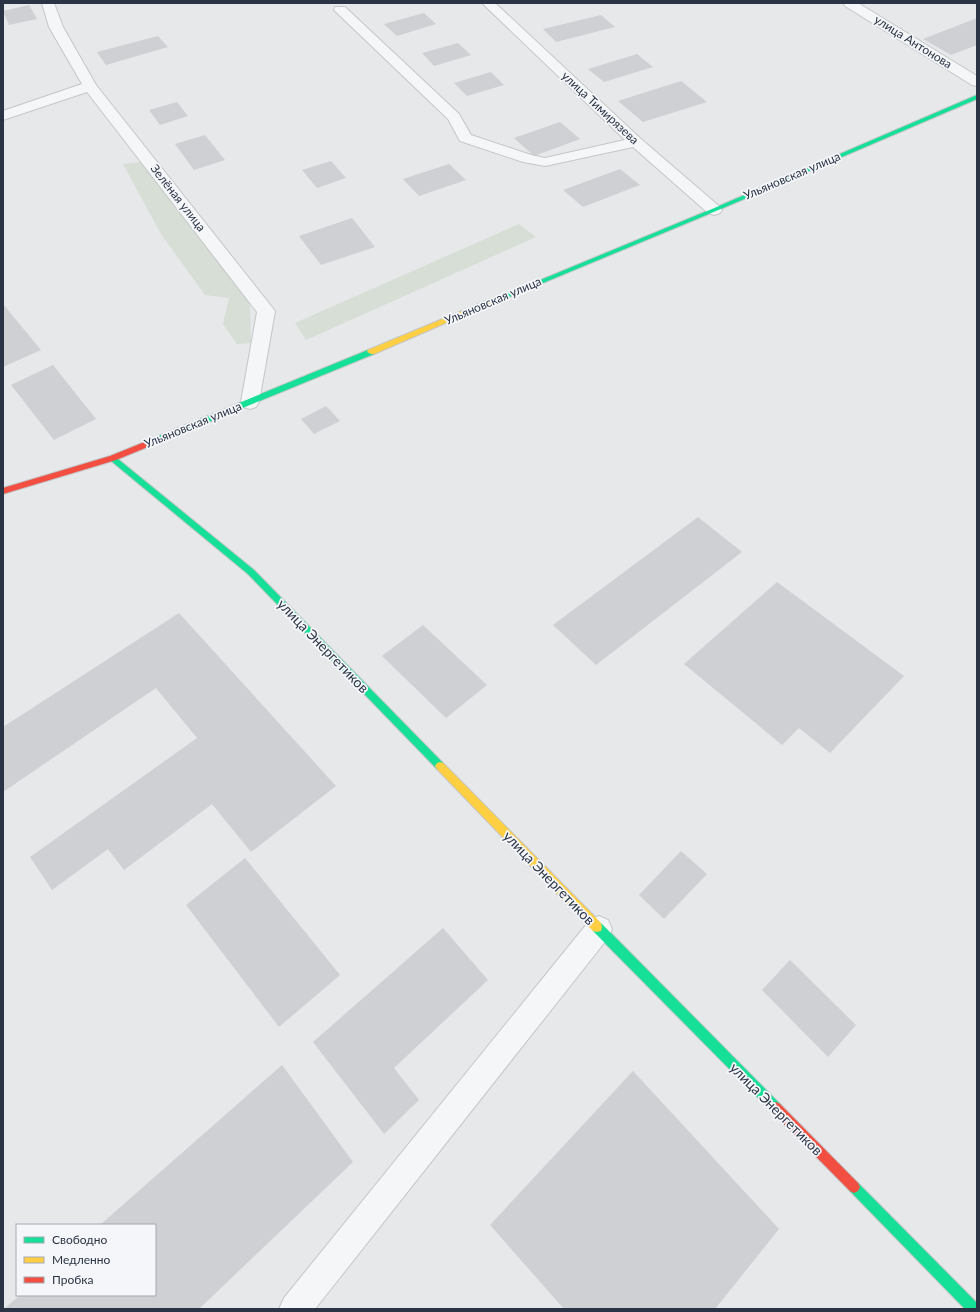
<svg xmlns="http://www.w3.org/2000/svg" width="980" height="1312" viewBox="0 0 980 1312" font-family="Lato,sans-serif">
<style>
.green{fill:#d6ded6}
.building{fill:#ced0d3}
.lines{fill:none;stroke-linecap:round;stroke-linejoin:round}
.street-casing{stroke:#c4c6c8;stroke-width:2}
.fast-casing{stroke:#c4c6c8;stroke-width:2}
.slow-casing{stroke:#c4c6c8;stroke-width:2}
.jam-casing{stroke:#c4c6c8;stroke-width:2}
.street{fill:#f5f6f7;fill-rule:evenodd}
.fast{fill:#16e098;fill-rule:evenodd}
.slow{fill:#ffcf43;fill-rule:evenodd}
.jam{fill:#f24e42;fill-rule:evenodd}
.labels{text-anchor:middle;stroke-width:3.5;stroke-linejoin:round;paint-order:stroke}
.far-street-label{font-size:12px;fill:#2b3445;stroke:#f4f6f9}
.street-label{font-size:14px;fill:#2b3445;stroke:#f4f6f9}
</style>
<rect width="100%" height="100%" fill="#e6e8ea"/>
<g class="green">
<polygon points="141,162 250,304 251,343 237,344 223,324 229,298 205,295 161,234 123,164"/>
<polygon points="519,224 536,237 306,340 295,323"/>
</g>
<g class="building">
<polygon points="29,5 37,19 9,25 3,11"/>
<polygon points="424,13 436,24 397,36 384,24"/>
<polygon points="601,15 615,27 556,42 543,29"/>
<polygon points="977,18 977,45 951,55 923,39"/>
<polygon points="158,36 168,47 106,65 97,52"/>
<polygon points="458,43 471,55 434,66 422,53"/>
<polygon points="637,54 653,67 604,82 588,69"/>
<polygon points="491,72 504,85 467,96 454,83"/>
<polygon points="681,81 707,102 643,122 618,101"/>
<polygon points="177,102 188,116 160,125 149,110"/>
<polygon points="560,122 580,139 534,156 514,138"/>
<polygon points="205,135 225,160 194,170 175,144"/>
<polygon points="331,161 346,178 317,188 302,170"/>
<polygon points="449,164 466,180 419,196 403,179"/>
<polygon points="620,169 640,185 583,207 563,190"/>
<polygon points="352,218 375,247 321,265 299,236"/>
<polygon points="3,304 41,350 3,367"/>
<polygon points="53,365 96,419 54,440 11,385"/>
<polygon points="326,406 340,421 314,434 301,419"/>
<polygon points="698,517 742,552 596,665 553,625"/>
<polygon points="777,582 904,676 830,753 799,728 782,745 684,664"/>
<polygon points="179,613 336,786 251,852 212,804 124,870 108,849 52,890 30,857 197,738 156,688 3,792 3,727"/>
<polygon points="423,625 487,685 446,718 382,656"/>
<polygon points="681,851 707,874 664,919 639,895"/>
<polygon points="245,858 340,975 279,1027 186,905"/>
<polygon points="443,928 488,980 394,1068 419,1100 384,1134 313,1042"/>
<polygon points="790,960 856,1025 828,1057 762,990"/>
<polygon points="282,1065 353,1162 199,1309 4,1309 20,1295 155,1295 155,1225 100,1225"/>
<polygon points="633,1071 779,1229 715,1309 564,1309 490,1225"/>
</g>
<g class="lines">
<defs>
<g id="street">
<polygon points="42,3 54,3 63,27 96,85 275,311 259,402 256,407 250,409 244,407 241,402 257,312 87,92 3,120 3,111 82,84 49,27"/>
<polygon points="482,3 495,3 641,139 720,207 722,210 720,213 714,215 708,213 633,147 545,166 523,162 460,141 448,119 334,10 335,7 345,7 459,114 471,135 531,155 545,158 625,140"/>
<polygon points="843,3 858,3 977,76 977,86 972,85 845,6"/>
<polygon points="599,916 608,920 612,929 608,938 315,1309 279,1309 284,1298 590,920"/>
</g>
<g id="fast">
<polygon points="977,95 977,99 716,211 502,300 498,300 497,298 712,209"/>
<polygon points="368,350 371,350 375,352 374,354 150,446 144,446 143,444 144,442"/>
<polygon points="113,455 254,570 443,763 445,766 443,769 440,770 437,769 248,574 110,460 109,458"/>
<polygon points="597,922 601,923 780,1104 782,1108 780,1112 776,1114 772,1112 593,931 592,927 593,923"/>
<polygon points="854,1181 858,1183 977,1303 977,1309 965,1309 850,1191 848,1187 850,1183"/>
</g>
<g id="slow">
<polygon points="498,296 502,296 503,298 374,354 371,354 367,352 368,350"/>
<polygon points="440,762 443,763 601,923 602,927 601,931 597,932 593,931 437,769 435,766 437,763"/>
</g>
<g id="jam">
<polygon points="147,441 151,444 150,446 116,460 3,494 3,488 110,456"/>
<polygon points="776,1102 780,1104 858,1183 860,1187 858,1191 854,1193 850,1191 772,1112 770,1108 772,1104"/>
</g>
</defs>
<use href="#street" class="street-casing"/>
<use href="#fast" class="fast-casing"/>
<use href="#slow" class="slow-casing"/>
<use href="#jam" class="jam-casing"/>
<use href="#street" class="street"/>
<use href="#fast" class="fast"/>
<use href="#slow" class="slow"/>
<use href="#jam" class="jam"/>
</g>
<g class="labels">
<g class="far-street-label">
<text transform="translate(913 42) rotate(32)" y="4">улица Антонова</text>
<text transform="translate(600 108) rotate(43)" y="4">улица Тимирязева</text>
<text transform="translate(792 176) rotate(-23)" y="4">Ульяновская улица</text>
<text transform="translate(178 198) rotate(52)" y="4">Зелёная улица</text>
<text transform="translate(493 301) rotate(-23)" y="4">Ульяновская улица</text>
<text transform="translate(193 425) rotate(-22)" y="4">Ульяновская улица</text>
</g>
<g class="street-label">
<text transform="translate(323 646) rotate(46)" y="5">улица Энергетиков</text>
<text transform="translate(549 878) rotate(46)" y="5">улица Энергетиков</text>
<text transform="translate(776 1109) rotate(45)" y="5">улица Энергетиков</text>
</g>
</g>
<rect width="980" height="1312" fill="none" stroke="#2b3445" stroke-width="8"/>
<rect x="16" y="1224" width="140" height="72" fill="#f4f6f9" stroke="#a4a8b1"/>
<rect x="24" y="1237" width="20" height="6" fill="#16e098" stroke="#a4a8b1"/>
<text x="52" y="1244" font-size="12" fill="#2b3445">Свободно</text>
<rect x="24" y="1257" width="20" height="6" fill="#ffcf43" stroke="#a4a8b1"/>
<text x="52" y="1264" font-size="12" fill="#2b3445">Медленно</text>
<rect x="24" y="1277" width="20" height="6" fill="#f24e42" stroke="#a4a8b1"/>
<text x="52" y="1284" font-size="12" fill="#2b3445">Пробка</text>
</svg>
